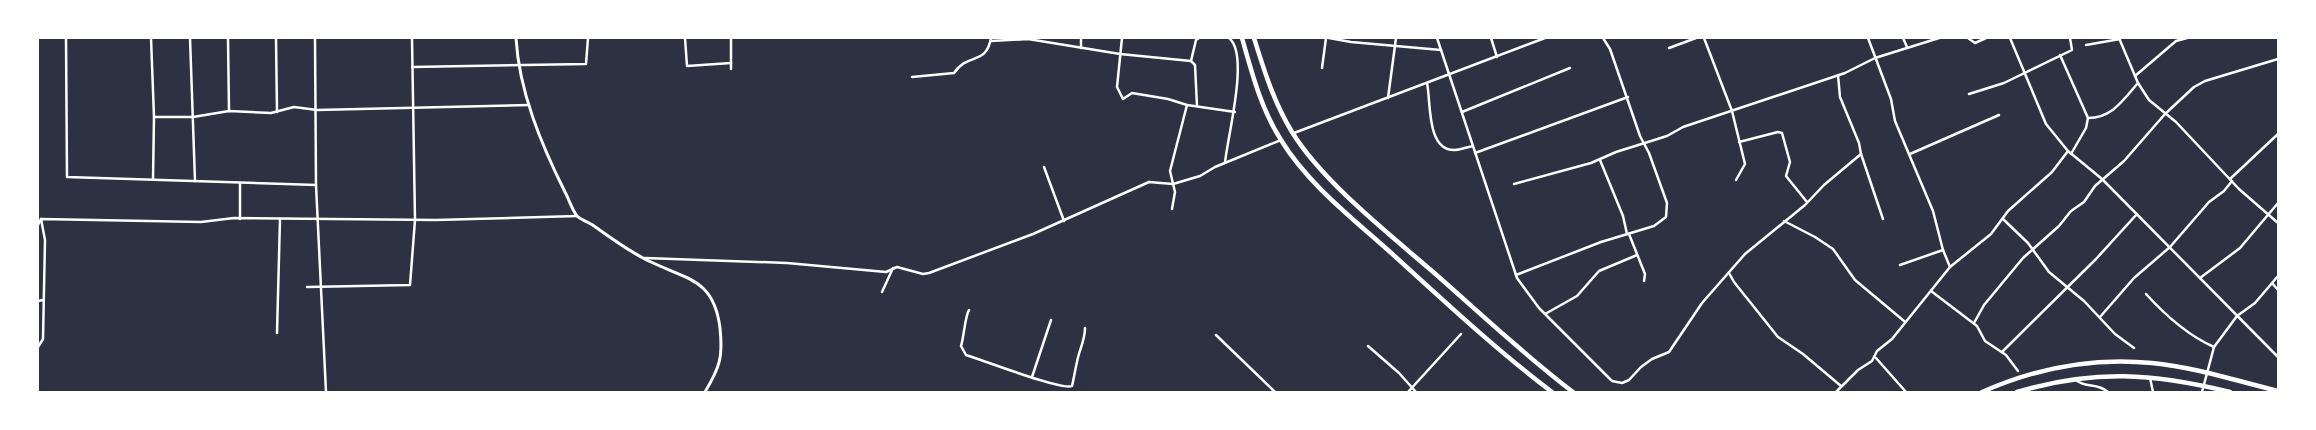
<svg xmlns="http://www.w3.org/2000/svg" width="2316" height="430" viewBox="0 0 2316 430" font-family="'Fira Sans',sans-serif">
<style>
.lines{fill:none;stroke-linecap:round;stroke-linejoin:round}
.minor{stroke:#fff;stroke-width:2.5}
.tertiary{stroke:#fff;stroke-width:3}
.trunk{stroke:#fff;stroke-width:4.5}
</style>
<rect width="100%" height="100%" fill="#2d3142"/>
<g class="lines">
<g class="minor">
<polyline points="66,38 67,177 316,185"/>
<polyline points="151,38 154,117 153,179"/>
<polyline points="190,38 195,181"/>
<polyline points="228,38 229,111"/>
<polyline points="276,38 277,112"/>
<polyline points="315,38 316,185 326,392"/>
<polyline points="685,38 687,66 731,63"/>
<polyline points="1122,38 1117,87 1123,99 1132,93 1168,99 1187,105 1235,112"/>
<polyline points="1329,38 1351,42 1441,50"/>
<polyline points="1437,38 1517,278 1539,308 1612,381 1622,383 1629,380 1641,367 1652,359 1669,352 1702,303 1745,254 1805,205 1824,185 1861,154"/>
<polyline points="1491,38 1497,57"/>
<polyline points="1704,38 1732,111 1745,164 1736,180"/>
<polyline points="1868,38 1891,99 1895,121 1933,211 1943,250 1950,267"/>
<polyline points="1903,38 1907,47"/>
<polyline points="1968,38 1975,43 1986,38"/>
<polyline points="2010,38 2046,124 2068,151 2102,179 2278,357"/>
<polyline points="2119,38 2138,83 2149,100 2176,122 2239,189 2278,223"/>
<polyline points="991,41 1028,39 1120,54 1191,61"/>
<polyline points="2086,45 2120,39"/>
<polyline points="1081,48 1081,38"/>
<polyline points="1669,48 1696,38"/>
<polyline points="2060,55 2088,118 2086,128 2071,154"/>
<polyline points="412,67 586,64 588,38"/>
<polyline points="1322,68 1326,38"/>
<polyline points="731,69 731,38"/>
<polyline points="1838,75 1840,97 1859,143 1861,154 1883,219"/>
<polyline points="2135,76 2176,41 2187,38"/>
<path d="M912,77L954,73C968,52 986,66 991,38"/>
<path d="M1427,83C1431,100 1426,150 1454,150C1460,150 1467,147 1473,146"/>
<polyline points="1969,94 2004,83 2072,50 2070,38"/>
<polyline points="1388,98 1396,38"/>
<polyline points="1197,106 1195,65 1191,61 1196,40 1199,38"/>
<polyline points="1462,112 1570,68"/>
<polyline points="154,117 193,117 229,111 271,113 294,107 317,110 529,105"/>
<path d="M2088,118C2112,118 2123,100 2138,83"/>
<polyline points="1294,133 1545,38"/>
<polyline points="1739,142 1778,132 1782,133 1790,162 1786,176 1807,202"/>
<polyline points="1475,153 1628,97"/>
<polyline points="1910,154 1999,115"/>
<polyline points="1600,160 1623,216 1627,234"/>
<path d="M1225,163C1227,138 1250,54 1229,38"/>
<polyline points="1044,167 1064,221"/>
<polyline points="2230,179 2278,134"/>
<polyline points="1514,184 1591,163 1616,152 1667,136 1683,127 1845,73 1875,58 1939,38"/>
<polyline points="1172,209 1175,192 1170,171 1187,105"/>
<polyline points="240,219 240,183"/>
<polyline points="2003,219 2028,243 2049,272 2084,301 2115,334 2134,348"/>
<polyline points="1784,221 1815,237 1833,249 1855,280 1904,321"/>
<polyline points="38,225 41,219 201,222 234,218 436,220 577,216"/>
<polyline points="1629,234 1645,274 1644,281"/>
<polyline points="645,258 787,263 886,272 897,267 923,274 929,273 1033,234 1149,182 1173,184 1200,176 1215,167 1281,140"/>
<polyline points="1900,265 1943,250"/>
<polyline points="1729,273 1734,282 1778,337 1803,354 1841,386"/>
<polyline points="1516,275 1601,242 1654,226 1666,217 1667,203 1649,153 1640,136 1610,49 1603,38"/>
<polyline points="2200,278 2240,248 2278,203"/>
<polyline points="2272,283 2278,290"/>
<polyline points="307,287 410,285 415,220 412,38"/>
<polyline points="1931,291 1977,326 1985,341 2006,355 2018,371"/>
<polyline points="882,292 893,268"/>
<path d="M2146,294C2166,316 2187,335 2214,347"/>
<polyline points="38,301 43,300"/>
<path d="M969,310C965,316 964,337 961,346L966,355C983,360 1062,391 1072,386C1074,378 1075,370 1077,362C1079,350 1085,341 1085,328"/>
<polyline points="1545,314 1577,296 1599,271 1637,255"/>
<polyline points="2100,317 2134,278 2170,247 2209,202 2224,191 2232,181"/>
<polyline points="1974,323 1984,305 2023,258 2059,226 2071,211 2084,202 2095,186 2124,161 2165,114 2194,87 2205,81 2278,59"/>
<polyline points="277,333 280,219"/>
<polyline points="1216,335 1275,392"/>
<polyline points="1368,346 1399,373 1416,392"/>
<polyline points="38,347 43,339 45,240 41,219"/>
<polyline points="2002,352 2096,259 2137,214"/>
<polyline points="1876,358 1906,392"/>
<polyline points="1032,377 1051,320"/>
<polyline points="2150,378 2153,392"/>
<path d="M2076,380C2087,389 2096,382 2108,392"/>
<polyline points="1408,392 1461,334"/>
<polyline points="1836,392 1858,370 1872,361 1877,351 1892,339 1950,267 1991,234 2008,211 2052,172 2068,151"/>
<polyline points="2202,392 2214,347 2237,316 2255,303 2278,276"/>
</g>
<path class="tertiary" d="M516,38C519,91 541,144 565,192C569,199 572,210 577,216C581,220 589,222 594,226C612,239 631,253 651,262C689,280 714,280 720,328C723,357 720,367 705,392"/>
<g class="trunk">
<path d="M1242,38C1252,73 1261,109 1281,140C1308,184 1351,217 1389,251C1442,299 1495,349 1552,392"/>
<path d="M1254,38C1264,70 1274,103 1292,132C1322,181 1388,233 1432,271C1479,312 1524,355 1573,392"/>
<path d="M1982,392C2036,368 2093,357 2152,363C2194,367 2237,381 2278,391"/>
<path d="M2017,392C2094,369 2153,373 2230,392"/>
</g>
</g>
<rect width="2316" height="430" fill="none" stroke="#ffffff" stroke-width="78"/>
</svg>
